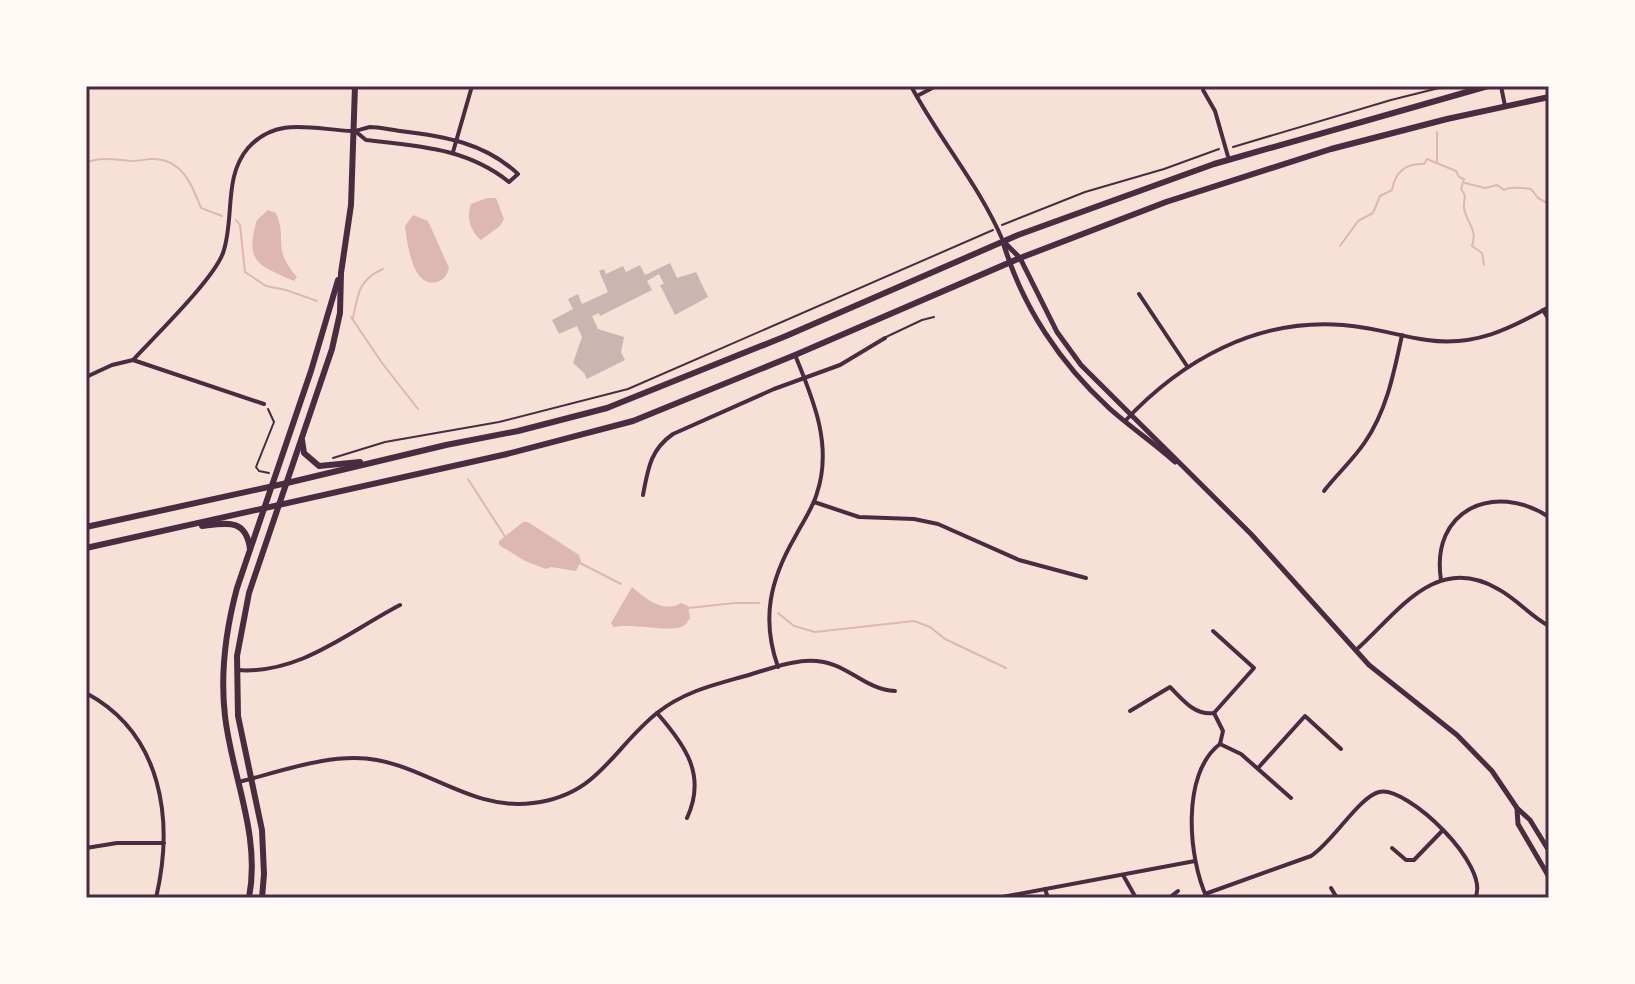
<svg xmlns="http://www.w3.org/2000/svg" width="1635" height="984" viewBox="0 0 1635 984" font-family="'Fira Sans',sans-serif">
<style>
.water{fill:#dcb8b0}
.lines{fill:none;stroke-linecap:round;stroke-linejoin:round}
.stream{stroke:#dcb8b0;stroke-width:2}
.building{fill:#ccb4b1}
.path{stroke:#4a2c40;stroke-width:2}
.service{stroke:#4a2c40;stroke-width:2}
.minor{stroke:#4a2c40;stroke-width:4}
.tertiary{stroke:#4a2c40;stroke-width:4}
.secondary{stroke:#4a2c40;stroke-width:5}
.primary{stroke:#4a2c40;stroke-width:6}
.trunk{stroke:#4a2c40;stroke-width:6}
.neatline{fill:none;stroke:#4a2c40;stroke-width:3}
</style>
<rect width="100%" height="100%" fill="#f7e1d7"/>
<g class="water">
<path d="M487,198H496L504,219L500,226L481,240C470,231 466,217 471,204Z"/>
<path d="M268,210L276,213C288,241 271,247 297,277L294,281C259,265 244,263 257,220Z"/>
<path d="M413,215L428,221L449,268C447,275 445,279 437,282C412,289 407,241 405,226Z"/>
<polygon points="523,522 528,522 579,555 581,561 576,571 551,567 546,569 525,561 499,545 499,541"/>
<path d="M632,587C646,599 664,614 681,603L688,606L690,618C687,622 687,625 681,627C668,632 633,623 614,627L611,623Z"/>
</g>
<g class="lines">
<g class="stream">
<polyline points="1416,86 1416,87"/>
<polyline points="1437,132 1437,163"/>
<path d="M86,163C100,156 115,160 131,161C137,161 143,160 150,159C181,157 192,184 201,208L222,216"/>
<path d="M1465,183L1485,188L1497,185L1504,190C1510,186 1524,188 1531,189L1538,198L1549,204"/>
<polyline points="236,220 240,225 245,272 266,286 286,290 317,301"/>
<path d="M1340,246L1358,221L1373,213L1380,196L1392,190C1395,172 1405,163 1424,164L1427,159L1456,171L1459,177L1464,179L1461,189C1468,198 1463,198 1464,208C1466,222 1478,229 1472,246L1482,253L1484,265"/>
<polyline points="351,317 382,363 418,409"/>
<path d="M353,318C358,294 358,280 383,269"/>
<polyline points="468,479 506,538"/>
<polyline points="580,563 621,584"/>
<polyline points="688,608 735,603 759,603"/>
<polyline points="778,613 794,626 815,632 914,621 930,627 945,639 1006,668"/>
</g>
</g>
<polygon class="building" points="670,263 677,278 696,272 708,297 675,315 660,285 664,284 659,274 647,281 652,290 600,316 599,313 592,316 598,329 624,337 621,352 625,360 587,379 584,373 573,363 582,337 577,326 559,334 552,320 573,309 568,299 578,294 582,304 608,292 599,271 604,269 606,274 623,266 626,272 640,265 645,275"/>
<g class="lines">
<g class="path">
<polyline points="1233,147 1391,100 1447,86"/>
<polyline points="1002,225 1085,192 1164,169 1219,149"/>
<polyline points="268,409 274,422 256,467 259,471 269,473"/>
<polyline points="333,458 385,442 499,422 628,389 993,230"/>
</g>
<polyline class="service" points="886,337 922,320 934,317"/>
<g class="minor">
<path d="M911,86C939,139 980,186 1003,241"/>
<polyline points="1501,86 1505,106"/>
<polyline points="1203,90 1215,111 1229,160"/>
<polyline points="917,96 936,86"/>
<polyline points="453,152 472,86"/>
<polyline points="1139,294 1187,366"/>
<polyline points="1543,310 1549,320"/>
<path d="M133,360C155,336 213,280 223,253C235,219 223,177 248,148C277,115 315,130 352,131C358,131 364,128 370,127C379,127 391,130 400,131C444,136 485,143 518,174L509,182C467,148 418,146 366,140L355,131"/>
<polyline points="86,377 112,365 133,360 264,404"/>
<path d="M1125,421C1182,360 1257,318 1343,325C1372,327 1399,336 1427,340C1474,347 1510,329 1549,307"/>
<path d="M1324,491C1337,474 1353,460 1365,442C1387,410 1394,372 1402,335"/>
<path d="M643,495C648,469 650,450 673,434L774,389L840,365L885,338"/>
<polyline points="814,502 859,517 914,519 938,524 1019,560 1086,578"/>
<path d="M1441,580C1430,510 1494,481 1549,517"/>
<polyline points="1213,631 1254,668 1214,713"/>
<path d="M778,667C761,619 770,580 795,537C802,523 813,508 817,493C833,445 813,399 795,355"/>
<path d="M237,670C299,675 348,632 400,605"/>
<path d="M86,693C163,734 174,821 156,898"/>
<path d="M1130,711L1170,687C1183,700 1195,716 1214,713L1223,731L1220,744"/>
<path d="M657,713C685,745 707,775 687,818"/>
<polyline points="1220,744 1241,754 1291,798"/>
<polyline points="1258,768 1305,716 1341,749"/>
<path d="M239,782C282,771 332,752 377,760C431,770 475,811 533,803C599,795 612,749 657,713C686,690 718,684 752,674C769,669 787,662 805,661C846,658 860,689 895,691"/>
<polyline points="86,848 117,843 164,843"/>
<polyline points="1392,848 1406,860 1414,860 1442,831"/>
<polyline points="1123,875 1136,898"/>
<polyline points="1331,888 1337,898"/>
<polyline points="1045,889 1048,898"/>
<path d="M1205,894L1311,856C1332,843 1359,797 1379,792C1407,785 1492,867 1475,898"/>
<polyline points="997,898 1195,861"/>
<polyline points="1169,898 1178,891"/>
<path d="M1207,898C1188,858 1181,773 1220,744"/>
</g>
<path class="tertiary" d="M1356,650C1397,614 1435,552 1498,589C1517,599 1530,616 1549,626"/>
<g class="secondary">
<polyline points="1003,241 1020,258 1057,332 1081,365 1251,534 1369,665 1457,735 1492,771 1517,808 1530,820 1549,851"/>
<path d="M1004,245C1023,308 1061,364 1109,408C1130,427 1154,443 1175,462"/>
<polyline points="1517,809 1518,824 1549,877"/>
</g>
<g class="primary">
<path d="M249,898C261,835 232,777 225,716C220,673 226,629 237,588L311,371L338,280"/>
<polyline points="262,898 264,874 262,830 238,716 237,656 249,593 332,349 340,313 341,273 351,205 355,86"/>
</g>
<g class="trunk">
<polyline points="302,440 304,453 319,466 360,462"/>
<path d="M202,526C227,523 246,518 250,549"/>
<polyline points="86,527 287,483 446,445 518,431 607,408 786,336 1018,235 1214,164 1488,86"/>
<polyline points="86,548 507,454 633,421 795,355 1020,258 1166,202 1331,149 1447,119 1549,97"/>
</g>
</g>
<rect width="1635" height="984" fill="none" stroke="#fffaf5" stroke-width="176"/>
<rect x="88" y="88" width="1459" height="808" class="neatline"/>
</svg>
